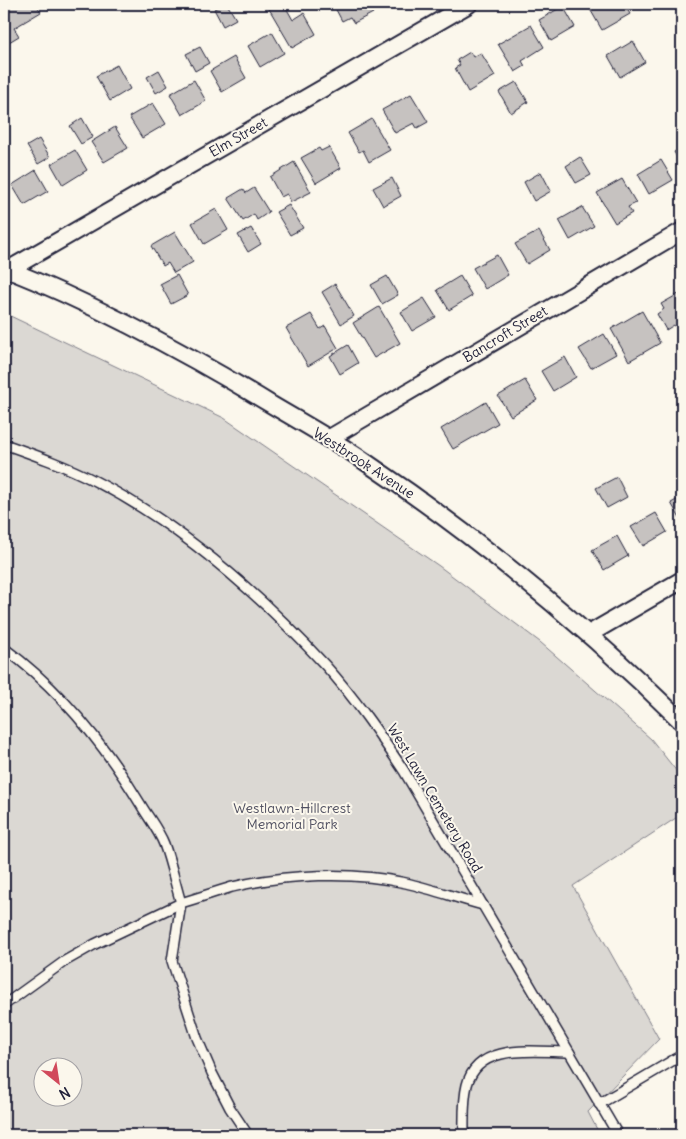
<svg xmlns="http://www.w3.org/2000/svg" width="686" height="1139" viewBox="0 0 686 1139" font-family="Delius,sans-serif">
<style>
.green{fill:#dbd8d3;stroke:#7e7d87;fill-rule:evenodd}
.building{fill:#c6c2c0;stroke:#22223b}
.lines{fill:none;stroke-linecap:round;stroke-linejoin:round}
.lane-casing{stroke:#22223b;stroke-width:12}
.street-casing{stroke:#22223b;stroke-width:20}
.lane{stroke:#fbf7ec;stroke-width:9}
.street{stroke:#fbf7ec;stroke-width:16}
.labels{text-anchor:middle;stroke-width:4;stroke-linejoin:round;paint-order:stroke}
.street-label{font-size:14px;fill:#22223b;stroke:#fbf7ec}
.park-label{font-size:14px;fill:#505061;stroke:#fbf7ec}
</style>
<rect width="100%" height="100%" fill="#fbf7ec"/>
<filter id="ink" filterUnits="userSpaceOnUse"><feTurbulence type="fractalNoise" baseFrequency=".02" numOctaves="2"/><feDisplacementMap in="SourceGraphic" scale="10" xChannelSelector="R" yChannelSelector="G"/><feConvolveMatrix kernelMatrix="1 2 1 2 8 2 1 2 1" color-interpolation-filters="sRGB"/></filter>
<g filter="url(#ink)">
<path class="green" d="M4,313L224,418L439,566L540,642L651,739L682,778V814L573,886L659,1039L588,1112L600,1135H4ZM42,1066H72V1096H42Z"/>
<g class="building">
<polygon points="4,4 36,4 41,12 14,28 19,36 4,45"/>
<polygon points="224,4 227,4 236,19 223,26 214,9"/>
<polygon points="274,4 284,4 293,20 304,13 316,34 292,48 268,7"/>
<polygon points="333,4 368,4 373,13 354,23 350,17 342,21"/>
<polygon points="587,4 624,4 630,14 602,30"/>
<polygon points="563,6 575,27 551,41 539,20"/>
<polygon points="531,25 544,47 522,61 525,66 515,72 498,44"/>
<polygon points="272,32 284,53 260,67 248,46"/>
<polygon points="633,41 645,62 620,77 608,56"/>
<polygon points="200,47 209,63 195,71 186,54"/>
<polygon points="470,52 473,57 481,53 495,76 468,92 455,68 460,65 457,60"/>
<polygon points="234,57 246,78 222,92 210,71"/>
<polygon points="117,65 130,89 110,101 96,76"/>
<polygon points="159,70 168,86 156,93 147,77"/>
<polygon points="194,80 206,101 182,115 170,94"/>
<polygon points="516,82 528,102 511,113 499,92"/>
<polygon points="411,94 428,122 417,128 414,123 395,133 382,110"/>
<polygon points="153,103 166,124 142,138 129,117"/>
<polygon points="82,118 93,137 81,144 70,126"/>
<polygon points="372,119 390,150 369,162 363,150 359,152 348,133"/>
<polygon points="115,127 128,148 104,162 91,142"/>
<polygon points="39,139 50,157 38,164 27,146"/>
<polygon points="329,147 341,168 316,183 301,158 319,148 321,151"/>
<polygon points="682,147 682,166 674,152"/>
<polygon points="75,150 87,170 63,185 51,164"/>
<polygon points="580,157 591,175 576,183 566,166"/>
<polygon points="661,160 673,180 649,194 638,174"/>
<polygon points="294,162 311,192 291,202 287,194 281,197 270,177"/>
<polygon points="36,170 48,191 24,205 12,185"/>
<polygon points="541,172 551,191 534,201 524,182"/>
<polygon points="392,178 401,196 383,206 373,188"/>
<polygon points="622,179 636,203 628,207 632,213 615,223 597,193"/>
<polygon points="254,188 269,212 257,220 254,214 243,221 228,198 243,189 246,193"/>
<polygon points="289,205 303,228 290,235 276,212"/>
<polygon points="582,207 594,226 570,240 559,220"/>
<polygon points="216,209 228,230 204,244 192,223"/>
<polygon points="251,228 261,244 248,252 238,235"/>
<polygon points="539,231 550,250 527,264 515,244"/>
<polygon points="175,232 193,262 174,273 168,263 163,266 151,246"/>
<polygon points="497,255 508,275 485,289 473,268"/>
<polygon points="177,275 188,295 171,304 160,284"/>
<polygon points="387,276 398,295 382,304 371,285"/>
<polygon points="460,276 472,296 449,310 437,290"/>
<polygon points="335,284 354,316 341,324 322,292"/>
<polygon points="682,292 682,335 680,336 674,325 666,330 657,314 664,309 661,304"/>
<polygon points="424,298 436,317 412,331 401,312"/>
<polygon points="379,307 400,343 374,358 353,323"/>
<polygon points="642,311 660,343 629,361 611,329"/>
<polygon points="311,314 320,329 325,326 338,348 308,366 286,328"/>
<polygon points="604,334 616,354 591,368 579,349"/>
<polygon points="348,345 358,363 340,374 330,356"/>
<polygon points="565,357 576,377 553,391 541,371"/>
<polygon points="525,380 537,400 511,416 498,396"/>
<polygon points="486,402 498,423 453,449 441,429"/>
<polygon points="617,477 627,497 607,508 596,488"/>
<polygon points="682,497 682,522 671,503"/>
<polygon points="656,513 667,532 643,546 631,527"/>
<polygon points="617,536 628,556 604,570 592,550"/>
</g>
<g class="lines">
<defs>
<g id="lane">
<path d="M4,444C35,455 66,466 95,481C181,525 260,595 325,665C355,698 380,735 404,771L618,1135"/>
<path d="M4,648C61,690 105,745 141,805C148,817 159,831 164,844C171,863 175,883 181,903L95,944L65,961L4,1005"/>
<polyline points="599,1104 682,1055"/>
<path d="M248,1135L230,1108L212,1073L197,1038L172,961L181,903C198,898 215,892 232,887C286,874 352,871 406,883C432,889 457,898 483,905"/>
<path d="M464,1135C464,1119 463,1101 467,1085C478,1042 535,1052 569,1052"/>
</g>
<g id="street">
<path d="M4,268C97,305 186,353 272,405C304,424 337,442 367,463C480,539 585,626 682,722"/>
<polyline points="8,270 469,4"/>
<polyline points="328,439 682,231"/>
<polyline points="589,634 682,580"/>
</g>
</defs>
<use href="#lane" class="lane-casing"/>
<use href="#street" class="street-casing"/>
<use href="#lane" class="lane"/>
<use href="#street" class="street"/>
</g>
</g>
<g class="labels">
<g class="street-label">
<text transform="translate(238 137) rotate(-30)" y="5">Elm Street</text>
<text transform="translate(505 334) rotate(-31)" y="5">Bancroft Street</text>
<text transform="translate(364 463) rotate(33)" y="5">Westbrook Avenue</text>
<text transform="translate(435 798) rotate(59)" y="5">West Lawn Cemetery Road</text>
</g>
<g class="park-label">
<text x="292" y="813">Westlawn-Hillcrest<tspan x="292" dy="16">Memorial Park</tspan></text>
</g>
</g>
<rect width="686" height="1139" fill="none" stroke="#fbf7ec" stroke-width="20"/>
<rect x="10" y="10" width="666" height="1119" fill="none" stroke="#22223b" stroke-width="2" filter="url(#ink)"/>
<g transform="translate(58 1082) rotate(150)"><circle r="24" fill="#fbf7ec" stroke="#a4a2a5"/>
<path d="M0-4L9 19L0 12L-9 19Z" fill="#d1495b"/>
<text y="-8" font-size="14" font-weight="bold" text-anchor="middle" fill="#22223b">N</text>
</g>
</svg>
